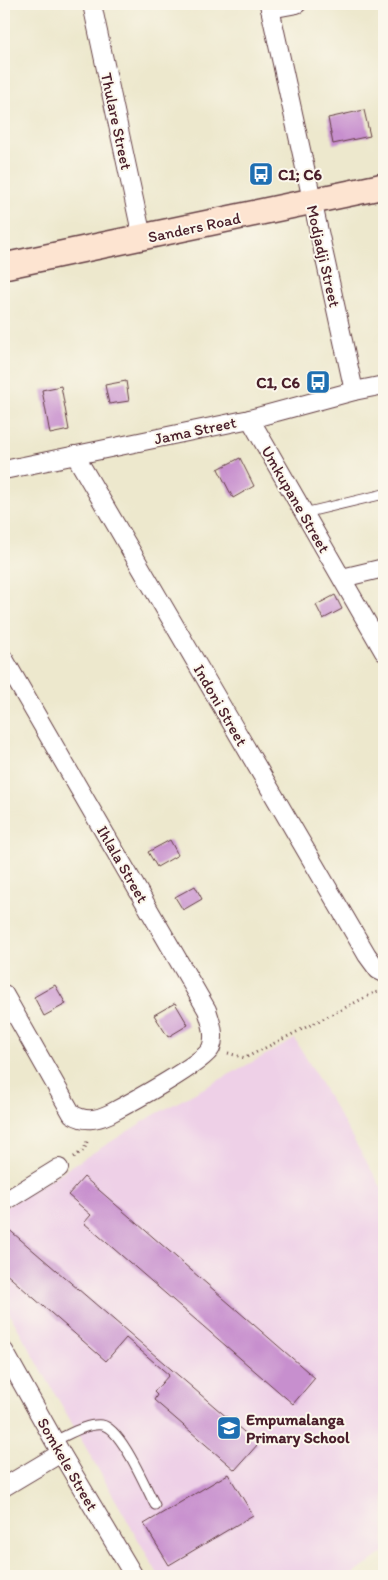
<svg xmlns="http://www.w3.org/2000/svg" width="388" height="1580" viewBox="0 0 388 1580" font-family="Itim,sans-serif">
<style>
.built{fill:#eed0e7}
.building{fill:#c78fce}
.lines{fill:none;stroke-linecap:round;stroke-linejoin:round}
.lane-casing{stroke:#623d43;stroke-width:11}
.street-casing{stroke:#623d43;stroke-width:20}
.secondary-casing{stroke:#623d43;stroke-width:28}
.path{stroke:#623d43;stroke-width:3;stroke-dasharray:1 4;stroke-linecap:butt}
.lane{stroke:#fff;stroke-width:9}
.street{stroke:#fff;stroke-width:18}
.secondary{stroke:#fde4d1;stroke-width:25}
.labels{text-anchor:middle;stroke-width:4;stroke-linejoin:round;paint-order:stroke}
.street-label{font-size:16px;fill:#4a1f2b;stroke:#fbf7ec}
.poi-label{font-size:16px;font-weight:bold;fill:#4a1f2b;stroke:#fbf7ec;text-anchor:start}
</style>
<rect width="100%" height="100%" fill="#fbf7ec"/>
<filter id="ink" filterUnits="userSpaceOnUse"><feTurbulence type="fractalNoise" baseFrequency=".02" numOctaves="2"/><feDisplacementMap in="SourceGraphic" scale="10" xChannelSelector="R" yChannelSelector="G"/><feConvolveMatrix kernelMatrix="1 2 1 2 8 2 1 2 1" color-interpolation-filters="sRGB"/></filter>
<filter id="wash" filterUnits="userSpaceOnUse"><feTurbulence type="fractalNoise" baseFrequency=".0096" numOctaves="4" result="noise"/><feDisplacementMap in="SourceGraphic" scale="20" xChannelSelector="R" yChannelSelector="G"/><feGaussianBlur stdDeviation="1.12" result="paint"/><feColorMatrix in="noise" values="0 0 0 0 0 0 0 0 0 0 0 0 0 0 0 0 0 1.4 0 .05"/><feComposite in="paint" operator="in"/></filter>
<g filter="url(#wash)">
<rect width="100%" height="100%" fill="#ede8cd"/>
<polygon class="built" points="295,1039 384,1192 384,1552 351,1576 159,1576 4,1304 4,1208 154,1115"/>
<g id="blocks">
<g class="building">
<polygon points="364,110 370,136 333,144 328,118"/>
<polygon points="126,381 129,401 109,404 105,385"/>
<polygon points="61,386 69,430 50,434 42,390"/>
<polygon points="240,458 254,486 233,498 218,469"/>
<polygon points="335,595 342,609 323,619 316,605"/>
<polygon points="170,840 178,855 157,867 148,852"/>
<polygon points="195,886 202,899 183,910 175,897"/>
<polygon points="55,985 66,1004 44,1016 34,997"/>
<polygon points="175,1003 188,1025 168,1037 154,1015"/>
<polygon points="84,1177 315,1378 293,1404 84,1223 91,1215 68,1195"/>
<polygon points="6,1227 258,1444 235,1470 154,1400 157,1395 154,1392 169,1375 126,1338 106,1361 4,1272 4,1229"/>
<polygon points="228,1474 253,1515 169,1565 144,1524"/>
</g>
</g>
</g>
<g filter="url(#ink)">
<use href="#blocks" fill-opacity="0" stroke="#623d43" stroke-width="1"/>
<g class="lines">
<defs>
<g id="lane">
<polyline points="304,513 384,494"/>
<path d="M54,1441C68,1435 87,1423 102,1425C121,1428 146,1488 155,1505"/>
</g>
<g id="street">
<polyline points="92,4 142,237"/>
<polyline points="269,4 354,391"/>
<polyline points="270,9 297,4"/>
<polyline points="250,419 384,652"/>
<polyline points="75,455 367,955 378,970 384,973"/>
<polyline points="4,470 250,419 354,391 384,385"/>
<polyline points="342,578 384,568"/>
<path d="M4,659L207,1010C211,1022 216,1036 211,1048C204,1063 128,1104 109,1114C96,1120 85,1122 72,1114L4,994"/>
<polyline points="4,1202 59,1168"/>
<polyline points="4,1351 61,1453 134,1576"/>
<polyline points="4,1487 61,1453"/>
</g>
<polyline id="secondary" points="4,266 384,186"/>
</defs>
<use href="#lane" class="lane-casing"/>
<use href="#street" class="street-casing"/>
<use href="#secondary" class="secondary-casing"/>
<g class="path">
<polyline points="228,1053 245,1058 378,991"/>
<polyline points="74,1157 84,1150 88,1139"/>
</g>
<use href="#lane" class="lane"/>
<use href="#street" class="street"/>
<use href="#secondary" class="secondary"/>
</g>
</g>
<defs>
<symbol id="bus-square" viewBox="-11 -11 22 22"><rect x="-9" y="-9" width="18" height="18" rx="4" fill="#1f6fb2" stroke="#fbf7ec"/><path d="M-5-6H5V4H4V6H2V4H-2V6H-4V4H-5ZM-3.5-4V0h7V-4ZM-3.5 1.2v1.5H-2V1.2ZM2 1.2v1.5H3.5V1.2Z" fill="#fff"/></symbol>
<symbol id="school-square" viewBox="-11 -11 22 22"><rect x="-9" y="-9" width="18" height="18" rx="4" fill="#1f6fb2" stroke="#fbf7ec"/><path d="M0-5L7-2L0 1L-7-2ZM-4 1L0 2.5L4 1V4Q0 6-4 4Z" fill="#fff"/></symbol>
</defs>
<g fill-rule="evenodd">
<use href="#bus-square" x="247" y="160" width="28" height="28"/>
<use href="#bus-square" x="304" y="368" width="28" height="28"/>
<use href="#school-square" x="215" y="1414" width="28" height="28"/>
</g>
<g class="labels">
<g class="street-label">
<text transform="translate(117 121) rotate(78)" y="6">Thulare Street</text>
<text transform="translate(194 227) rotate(-12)" y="6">Sanders Road</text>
<text transform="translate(324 256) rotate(77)" y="6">Modjadji Street</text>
<text transform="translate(195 430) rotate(-12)" y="6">Jama Street</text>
<text transform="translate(296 499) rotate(60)" y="6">Umkupane Street</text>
<text transform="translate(221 705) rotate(60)" y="6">Indoni Street</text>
<text transform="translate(123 864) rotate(60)" y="6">Ihlala Street</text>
<text transform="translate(68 1464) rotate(60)" y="6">Somkele Street</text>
</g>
<g class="poi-label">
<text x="278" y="180">C1; C6</text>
<text x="300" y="388" text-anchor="end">C1, C6</text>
<text x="246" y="1425">Empumalanga<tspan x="246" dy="18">Primary School</tspan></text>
</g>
</g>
<rect width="388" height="1580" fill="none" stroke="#fbf7ec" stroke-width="20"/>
</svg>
